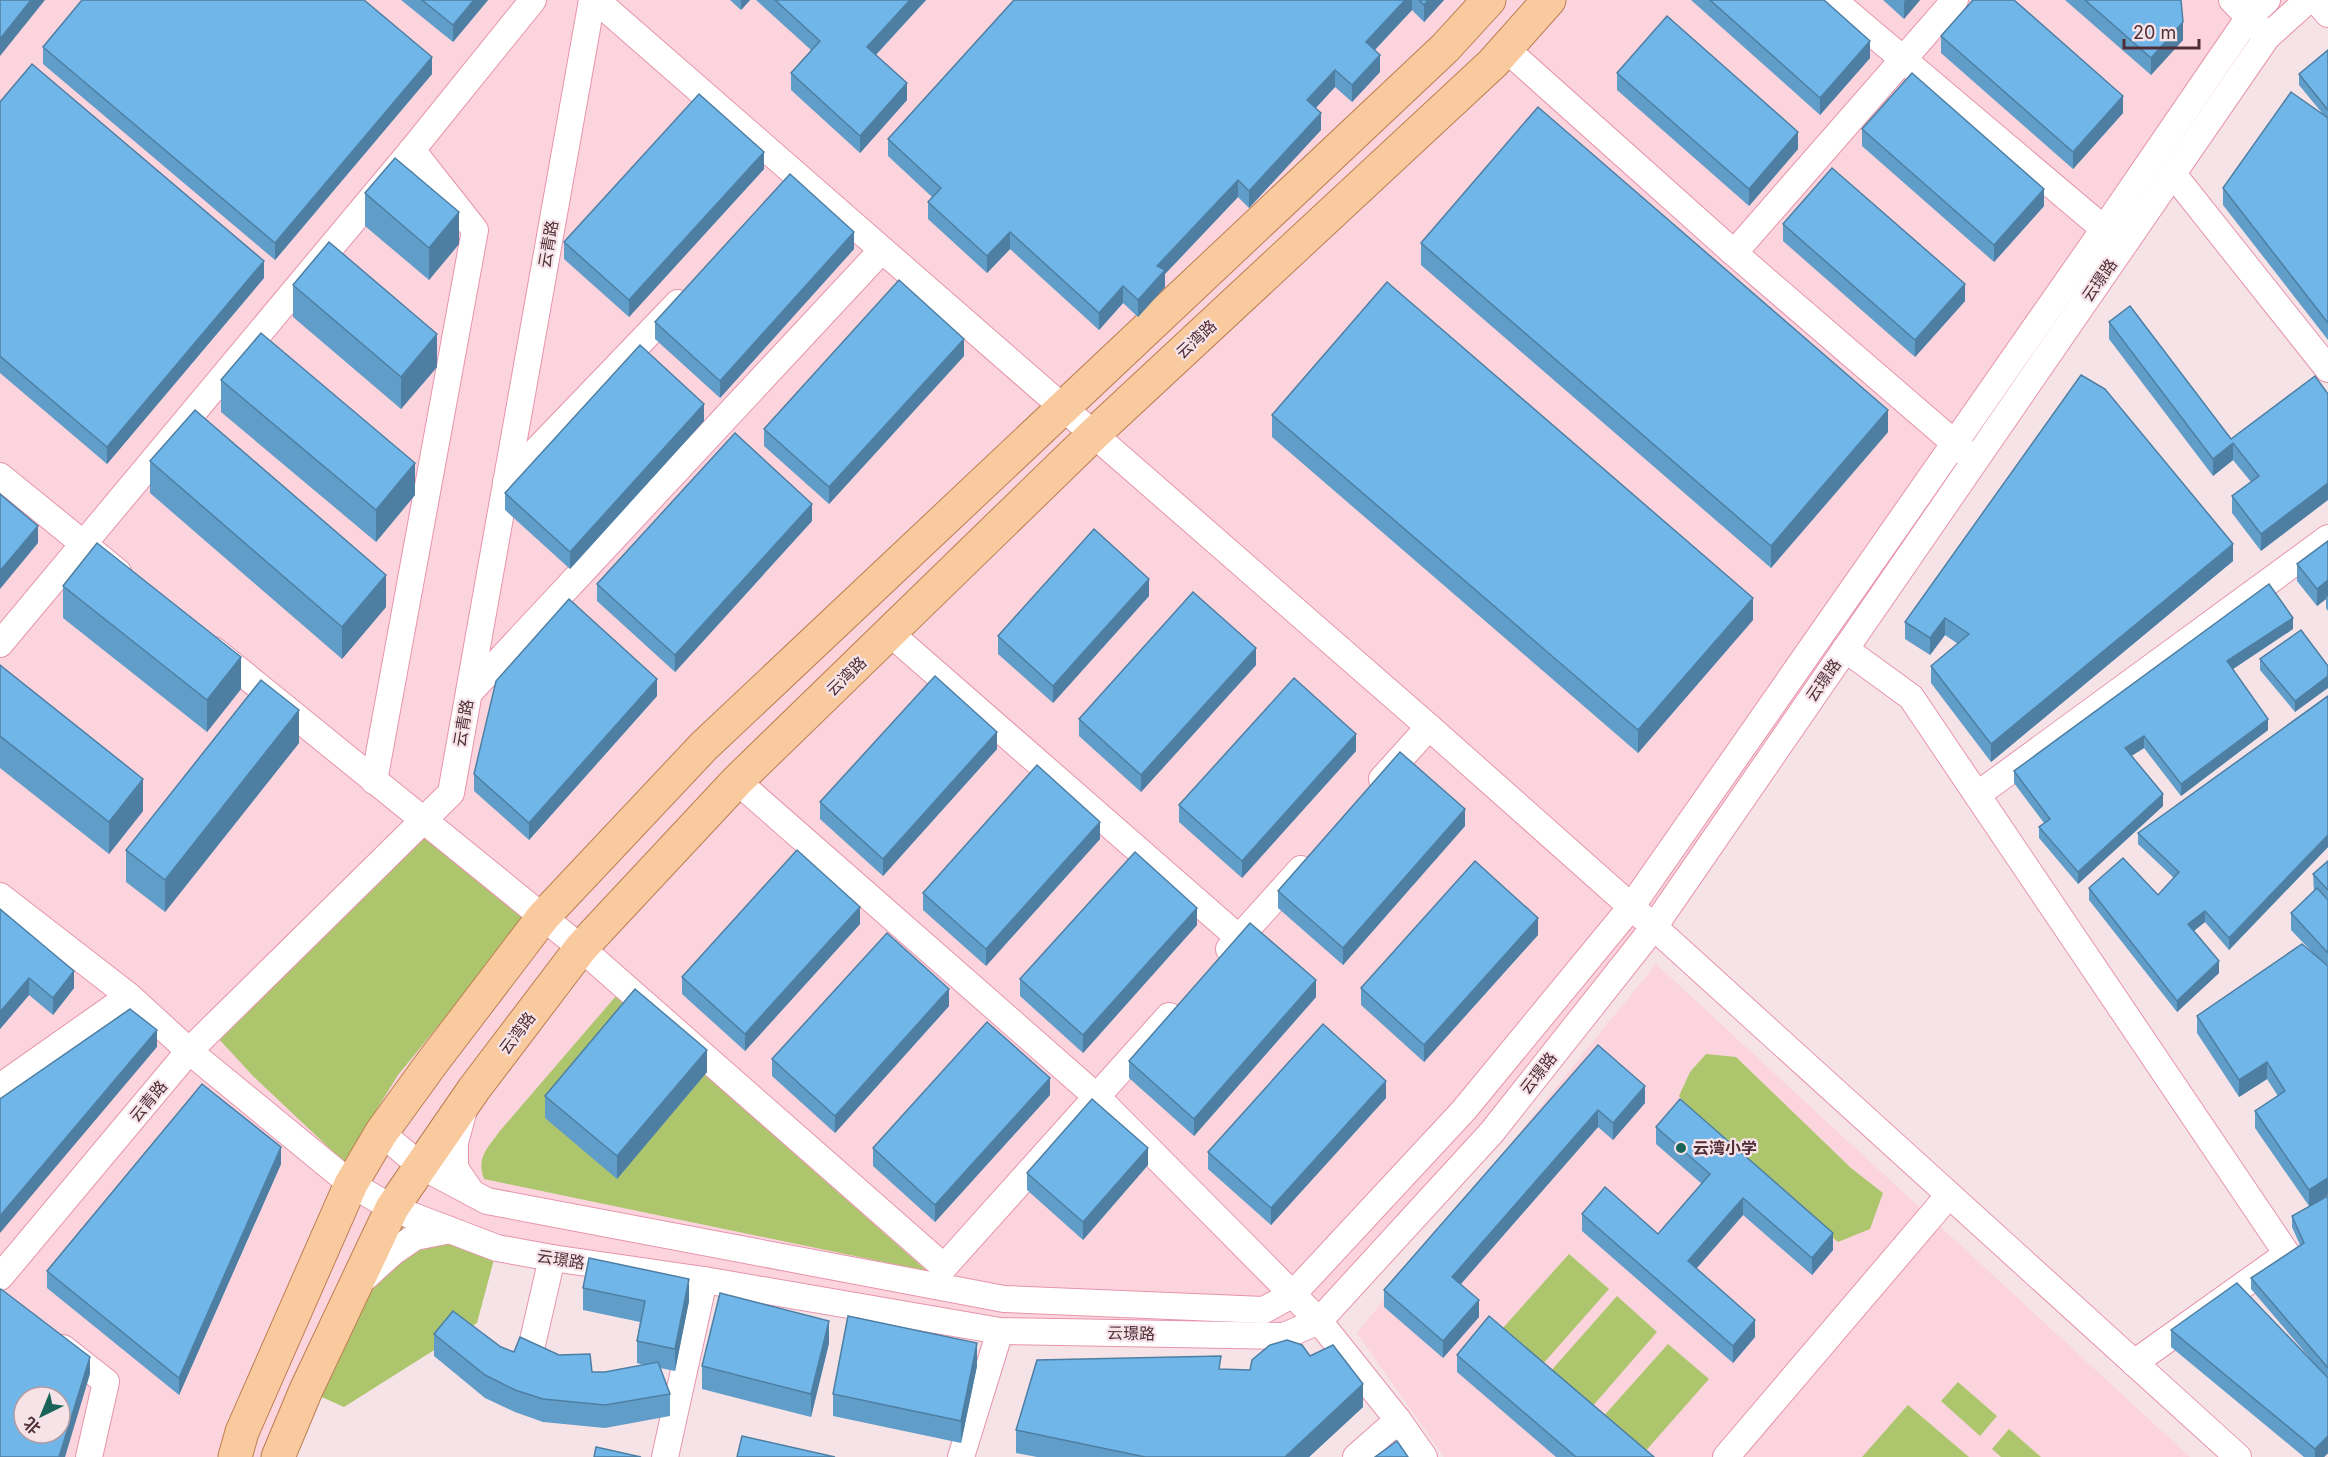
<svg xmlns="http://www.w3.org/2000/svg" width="2328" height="1457" viewBox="0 0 2328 1457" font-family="Inter,'Noto Sans SC',sans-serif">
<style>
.built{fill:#fbd4de;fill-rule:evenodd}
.green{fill:#adc66d}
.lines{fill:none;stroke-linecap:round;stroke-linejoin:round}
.minor-casing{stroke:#e794ab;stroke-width:28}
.major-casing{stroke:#bc7d51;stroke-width:35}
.minor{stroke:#fff;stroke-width:26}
.major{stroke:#faca9f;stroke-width:33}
.wall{fill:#609dc8}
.shaded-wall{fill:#4e7fa3}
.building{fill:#70b6e9;stroke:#4e7fa3;stroke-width:1.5;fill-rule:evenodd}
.poi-dot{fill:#196359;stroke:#f6e3e8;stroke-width:2}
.labels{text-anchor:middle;stroke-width:4.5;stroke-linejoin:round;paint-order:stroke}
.street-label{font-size:16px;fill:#502e38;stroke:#f6e3e8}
.poi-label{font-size:16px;font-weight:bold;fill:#502e38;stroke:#f6e3e8;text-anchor:start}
</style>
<rect width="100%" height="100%" fill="#f6e3e8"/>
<g class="built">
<path d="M0,0H2308L1654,927L1319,1321L1284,1336L1000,1331L552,1258L392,1208L265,1457H0ZM24,1397H60V1433H24Z"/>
<polygon points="1656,964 2190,1457 1444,1457 1357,1333"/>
</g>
<g class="green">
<polygon points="426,833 528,916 398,1075 344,1162 253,1076 217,1037"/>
<path d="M616,996L927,1271L484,1179C476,1158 487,1149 499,1132Z"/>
<polygon points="1706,1054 1736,1057 1851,1168 1883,1193 1870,1229 1838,1242 1697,1119 1679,1096 1690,1072"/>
<polygon points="392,1208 497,1248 477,1323 344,1407 306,1390"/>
<polygon points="1569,1254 1609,1289 1542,1365 1502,1329"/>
<polygon points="1617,1296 1657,1332 1591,1408 1550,1372"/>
<polygon points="1668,1344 1709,1379 1642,1455 1601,1419"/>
<polygon points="1958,1382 1997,1416 1980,1436 1941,1401"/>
<polygon points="1908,1405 1969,1457 1862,1457"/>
<polygon points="2009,1429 2041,1457 2001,1457 1992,1449"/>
</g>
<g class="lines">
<defs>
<g id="minor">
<polyline points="596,0 1429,727 1654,927 2238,1457"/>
<polyline points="1833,0 2117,240"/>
<polyline points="2232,0 2259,28"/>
<polyline points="2316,0 2328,14"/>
<polyline points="1506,49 1734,253 1955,0"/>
<polyline points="2173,174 2328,369"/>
<polyline points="1734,253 1966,453"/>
<polyline points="0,476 118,572"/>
<polyline points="506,482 678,303"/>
<polyline points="891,634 1239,938"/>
<polyline points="0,644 412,150 533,0"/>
<polyline points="1845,649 1911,697 2287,1254 2134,1363"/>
<polyline points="214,650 581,948 944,1267 1169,1016"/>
<polyline points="469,693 882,250"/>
<polyline points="1382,779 1429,727"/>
<polyline points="374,781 475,230 412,150"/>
<polyline points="737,781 1097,1097 1319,1321 1398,1420 1424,1457"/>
<polyline points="1977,795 2328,538"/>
<polyline points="0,896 129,996"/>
<polyline points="1229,949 1301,869"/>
<polyline points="0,1087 129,996 189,1051 351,1184 392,1208 497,1248 552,1258 704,1280 1000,1331 1284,1336 1319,1321 1492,1132 1654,927 2267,37 2308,0"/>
<polyline points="463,1113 455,1143 455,1168 472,1193"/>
<polyline points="381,1133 421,1166 487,1201 1004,1299 1264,1310 1293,1294 1464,1110 1631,907 2104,229 2249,17 2267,0"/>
<polyline points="0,1277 189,1051 451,793 592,0"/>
<polyline points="362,1280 393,1252 415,1237 450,1230"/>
<polyline points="63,1348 106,1382 89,1457"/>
<polyline points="531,1349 552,1258"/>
<polyline points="665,1457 704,1280"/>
<polyline points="961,1457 1000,1331"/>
<polyline points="1356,1457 1398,1420"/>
<polyline points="1726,1457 1949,1195"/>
</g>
<g id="major">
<polyline points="235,1457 242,1432 351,1184 381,1133 431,1064 543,917 704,746 1445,48 1489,0"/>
<polyline points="278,1457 306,1390 392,1208 474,1089 581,948 737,781 1093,435 1493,63 1549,0"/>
</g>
</defs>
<use href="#minor" class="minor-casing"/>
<use href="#major" class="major-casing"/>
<use href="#minor" class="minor"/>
<use href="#major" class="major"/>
</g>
<g class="wall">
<polygon points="401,0 488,0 453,42"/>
<polygon points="730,0 750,0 741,10"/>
<polygon points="756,0 926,0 876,55 907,100 860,153 791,90 791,73 811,50"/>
<polygon points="1014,0 1444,0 1424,22 1412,10 1375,50 1380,72 1352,102 1335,87 1316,108 1321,130 1249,208 1238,197 1165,274 1165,287 1138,317 1123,303 1099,330 1010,249 987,273 928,219 928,202 932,197 888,156 888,139"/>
<polygon points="1691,0 1824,0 1870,58 1820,115"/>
<polygon points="1883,0 1920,0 1904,19"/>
<polygon points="2065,0 2181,0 2183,40 2151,75"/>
<polygon points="1941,36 2123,113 2073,169 1941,53"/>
<polygon points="43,47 432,74 275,260 43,64"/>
<polygon points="2328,50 2328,340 2223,205 2223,188 2322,113 2299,85 2299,74"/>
<polygon points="1617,73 1798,149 1749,206 1617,90"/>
<polygon points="0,102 264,278 107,464 0,373"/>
<polygon points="1862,129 2044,206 1994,262 1862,146"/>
<polygon points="764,169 629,317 564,259 564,242"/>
<polygon points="365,193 459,244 429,280 365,226"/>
<polygon points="1783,224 1965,301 1915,357 1783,241"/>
<polygon points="1421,243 1888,432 1771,568 1421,265"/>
<polygon points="854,249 720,398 655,339 655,322"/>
<polygon points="293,285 437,367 401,409 293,317"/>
<polygon points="2109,322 2231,439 2315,376 2261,551 2232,513 2232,496 2251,482 2233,460 2213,476 2109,339"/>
<polygon points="964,356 829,504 764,446 764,429"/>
<polygon points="221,380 415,495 376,542 221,412"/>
<polygon points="1272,415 1753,620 1638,753 1272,437"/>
<polygon points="704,421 570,569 505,510 505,493"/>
<polygon points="150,461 386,607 342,659 150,493"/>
<polygon points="812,521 675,672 597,601 597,584"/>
<polygon points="2328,541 2328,611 2326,608 2326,599 2317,606 2297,581 2297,564"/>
<polygon points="2233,561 1991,762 1931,683 1931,666 1958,644 1945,635 1930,655 1905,639 1905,622"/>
<polygon points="63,586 241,689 207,732 63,618"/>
<polygon points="1149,596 1053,703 998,654 998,636"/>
<polygon points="2293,629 2233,669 2268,730 2181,796 2144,748 2131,756 2163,806 2078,884 2039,838 2039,827 2044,823 2014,783 2014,771"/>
<polygon points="2260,659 2328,666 2295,712 2260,670"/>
<polygon points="0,665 143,811 109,854 0,768"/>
<polygon points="1256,665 1141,792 1079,736 1079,719"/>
<polygon points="657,696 529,840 474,791 474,774"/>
<polygon points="2328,696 2328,847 2229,950 2205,922 2194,931 2219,973 2177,1012 2089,900 2089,888 2158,895 2174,878 2138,844 2138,833"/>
<polygon points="299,743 165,912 126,882 126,850"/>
<polygon points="997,749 883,876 820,819 820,802"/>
<polygon points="1356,751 1242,878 1179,822 1179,805"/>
<polygon points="1465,826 1343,965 1278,908 1278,891"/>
<polygon points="1100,839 986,966 923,910 923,893"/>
<polygon points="2328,861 2328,1195 2319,1201 2328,1196 2328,1453 2324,1457 2304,1457 2171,1347 2171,1330 2319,1369 2251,1289 2251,1278 2300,1245 2292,1227 2292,1216 2309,1206 2255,1128 2255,1111 2278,1096 2267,1079 2239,1097 2197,1033 2197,1016 2313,953 2291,930 2291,913 2314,892 2313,874"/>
<polygon points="0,909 74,988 53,1015 29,995 0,1029"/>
<polygon points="860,924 745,1051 682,994 682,977"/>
<polygon points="1197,925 1083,1053 1020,996 1020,979"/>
<polygon points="1538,935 1424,1062 1361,1005 1361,988"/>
<polygon points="1316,997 1194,1136 1129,1078 1129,1061"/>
<polygon points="949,1006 835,1133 772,1076 772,1059"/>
<polygon points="1598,1045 1645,1103 1613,1140 1598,1127 1461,1284 1479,1317 1443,1358 1384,1307 1384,1290"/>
<polygon points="707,1072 617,1179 545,1118 545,1096"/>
<polygon points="1050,1095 935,1222 873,1166 873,1148"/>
<polygon points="1386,1098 1271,1225 1208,1169 1208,1152"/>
<polygon points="1656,1127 1833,1250 1812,1275 1743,1215 1696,1269 1755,1337 1733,1363 1582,1231 1582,1214 1658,1234 1702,1184 1656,1144"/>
<polygon points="281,1164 179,1395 47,1288 47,1271"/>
<polygon points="1148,1165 1083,1240 1027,1190 1027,1173"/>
<polygon points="583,1288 689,1301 675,1371 660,1368 670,1394 670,1416 605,1428 543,1422 515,1412 485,1398 434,1356 434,1334 501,1347 514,1352 592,1372 605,1372 644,1365 637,1363 637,1341 640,1322 583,1310"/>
<polygon points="829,1343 811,1417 702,1389 702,1366"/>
<polygon points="1457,1355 1654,1457 1556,1457 1457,1372"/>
<polygon points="1310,1356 1363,1407 1309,1457 1037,1457 1016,1453 1016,1430 1221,1369 1250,1370"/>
<polygon points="977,1366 961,1443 833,1416 833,1394"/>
</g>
<g class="shaded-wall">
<polygon points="31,0 45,0 0,56 0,39"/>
<polygon points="474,0 488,0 453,42 453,25"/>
<polygon points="741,0 750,0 741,10"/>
<polygon points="910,0 926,0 867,64 867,47"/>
<polygon points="1405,0 1412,0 1412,10 1366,59 1366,42"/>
<polygon points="1428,0 1444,0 1424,22 1424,5"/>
<polygon points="1905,0 1920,0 1904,19 1904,2"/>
<polygon points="2183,22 2183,40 2151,75 2151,58"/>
<polygon points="1870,41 1870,58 1820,115 1820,98"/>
<polygon points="1380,55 1380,72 1352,102 1352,85"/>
<polygon points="432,57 432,74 275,260 275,243"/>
<polygon points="1335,70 1335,87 1307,117 1307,100"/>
<polygon points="907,83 907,100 860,153 860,136"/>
<polygon points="2123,96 2123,113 2073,169 2073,152"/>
<polygon points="1321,113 1321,130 1249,208 1249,191"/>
<polygon points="1798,132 1798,149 1749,206 1749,189"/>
<polygon points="764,152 764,169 629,317 629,300"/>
<polygon points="1238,180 1238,197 1165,274 1165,287 1138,317 1138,300 1157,266"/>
<polygon points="2044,189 2044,206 1994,262 1994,245"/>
<polygon points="459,212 459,244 429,280 429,248"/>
<polygon points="854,232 854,249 720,398 720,381"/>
<polygon points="1010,232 1010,249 987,273 987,256"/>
<polygon points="264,261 264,278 107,464 107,447"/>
<polygon points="1965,284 1965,301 1915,357 1915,340"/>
<polygon points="1123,286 1123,303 1099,330 1099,313"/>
<polygon points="437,334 437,367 401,409 401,377"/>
<polygon points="964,339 964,356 829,504 829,487"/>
<polygon points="704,404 704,421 570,569 570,552"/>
<polygon points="1888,410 1888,432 1771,568 1771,546"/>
<polygon points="2233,443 2233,460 2213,476 2213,459"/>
<polygon points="415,463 415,495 376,542 376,510"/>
<polygon points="2328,483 2328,500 2261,551 2261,534"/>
<polygon points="812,504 812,521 675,672 675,655"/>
<polygon points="38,526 38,543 0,589 0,571"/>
<polygon points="2233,544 2233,561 1991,762 1991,744"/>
<polygon points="386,575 386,607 342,659 342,627"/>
<polygon points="1149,579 1149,596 1053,703 1053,686"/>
<polygon points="2328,580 2328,597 2326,596 2326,599 2317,606 2317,589"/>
<polygon points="1753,598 1753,620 1638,753 1638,730"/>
<polygon points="1945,618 1945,635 1930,655 1930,638"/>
<polygon points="2293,618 2293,629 2227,673 2227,661"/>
<polygon points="1256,648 1256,665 1141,792 1141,775"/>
<polygon points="241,657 241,689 207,732 207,700"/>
<polygon points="2328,676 2328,688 2295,712 2295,701"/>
<polygon points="657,679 657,696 529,840 529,823"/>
<polygon points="299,710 299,743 165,912 165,880"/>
<polygon points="2268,719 2268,730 2181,796 2181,784"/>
<polygon points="997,732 997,749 883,876 883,859"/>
<polygon points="1356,734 1356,751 1242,878 1242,861"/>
<polygon points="2144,736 2144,748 2125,760 2125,748"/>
<polygon points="143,779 143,811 109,854 109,822"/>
<polygon points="2163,794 2163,806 2078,884 2078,872"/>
<polygon points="1465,809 1465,826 1343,965 1343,948"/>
<polygon points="1100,822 1100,839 986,966 986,949"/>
<polygon points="2328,835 2328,847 2229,950 2229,938"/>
<polygon points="860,907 860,924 745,1051 745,1034"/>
<polygon points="1197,908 1197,925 1083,1053 1083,1035"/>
<polygon points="2205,911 2205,922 2188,935 2188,924"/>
<polygon points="1538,918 1538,935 1424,1062 1424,1045"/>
<polygon points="2219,961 2219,973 2177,1012 2177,1001"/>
<polygon points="74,971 74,988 53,1015 53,998"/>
<polygon points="29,978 29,995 0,1029 0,1012"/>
<polygon points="1316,980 1316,997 1194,1136 1194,1119"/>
<polygon points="949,989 949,1006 835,1133 835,1116"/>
<polygon points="157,1030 157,1047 0,1233 0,1216"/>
<polygon points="707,1050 707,1072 617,1179 617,1156"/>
<polygon points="2267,1062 2267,1079 2239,1097 2239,1080"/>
<polygon points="1050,1078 1050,1095 935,1222 935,1205"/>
<polygon points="1386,1081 1386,1098 1271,1225 1271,1208"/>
<polygon points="1645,1086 1645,1103 1613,1140 1613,1123"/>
<polygon points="1598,1110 1598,1127 1452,1294 1452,1277"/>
<polygon points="281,1147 281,1164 179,1395 179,1378"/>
<polygon points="1148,1148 1148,1165 1083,1240 1083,1222"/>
<polygon points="2328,1178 2328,1195 2309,1207 2309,1190"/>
<polygon points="1743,1198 1743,1215 1688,1278 1688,1261"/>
<polygon points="1833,1233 1833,1250 1812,1275 1812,1258"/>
<polygon points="689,1279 689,1301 675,1371 675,1349"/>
<polygon points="1479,1300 1479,1317 1443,1358 1443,1341"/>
<polygon points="1755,1320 1755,1337 1733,1363 1733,1346"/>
<polygon points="829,1321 829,1343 811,1417 811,1394"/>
<polygon points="977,1343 977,1366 961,1443 961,1421"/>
<polygon points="90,1357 90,1374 65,1457 59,1457"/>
<polygon points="1363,1384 1363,1407 1309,1457 1285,1457"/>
<polygon points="2328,1436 2328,1453 2324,1457 2315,1457 2315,1449"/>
</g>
<g class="building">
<polygon points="0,0 31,0 0,39"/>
<polygon points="82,0 364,0 432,57 275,243 43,47"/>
<polygon points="422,0 474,0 453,25"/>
<polygon points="775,0 910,0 867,47 907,83 860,136 791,73 820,41"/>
<polygon points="1014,0 1405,0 1366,42 1380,55 1352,85 1335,70 1307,100 1321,113 1249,191 1238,180 1157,266 1165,270 1138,300 1123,286 1099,313 1010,232 987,256 928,202 941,188 888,139"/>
<polygon points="1419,0 1428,0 1424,5"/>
<polygon points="1710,0 1824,0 1870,41 1820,98"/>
<polygon points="1973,0 2014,0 2123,96 2073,152 1941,36"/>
<polygon points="2085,0 2181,0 2183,22 2151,58"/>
<polygon points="1667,16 1798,132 1749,189 1617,73"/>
<polygon points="2328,50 2328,110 2299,74"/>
<polygon points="32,64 264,261 107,447 0,356 0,102"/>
<polygon points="1912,73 2044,189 1994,245 1862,129"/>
<polygon points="2291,92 2328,118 2328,323 2223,188"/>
<polygon points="699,94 764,152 629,300 564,242"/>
<polygon points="1538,107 1888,410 1771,546 1421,243"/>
<polygon points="395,158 459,212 429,248 365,193"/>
<polygon points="1832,168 1965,284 1915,340 1783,224"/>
<polygon points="790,174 854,232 720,381 655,322"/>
<polygon points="329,242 437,334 401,377 293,285"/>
<polygon points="899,280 964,339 829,487 764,429"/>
<polygon points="1387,282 1753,598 1638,730 1272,415"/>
<polygon points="2130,306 2231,439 2315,376 2328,394 2328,483 2261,534 2232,496 2259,476 2233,443 2213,459 2109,322"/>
<polygon points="261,333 415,463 376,510 221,380"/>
<polygon points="640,345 704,404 570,552 505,493"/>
<polygon points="2081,375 2105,389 2233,544 1991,744 1931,666 1969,634 1945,618 1930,638 1905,622"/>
<polygon points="195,410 386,575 342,627 150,461"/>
<polygon points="735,433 812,504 675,655 597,584"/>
<polygon points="0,494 38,526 0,571"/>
<polygon points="1094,529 1149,579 1053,686 998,636"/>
<polygon points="2328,541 2328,580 2317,589 2297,564"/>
<polygon points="97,543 241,657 207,700 63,586"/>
<polygon points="2269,584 2293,618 2227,661 2268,719 2181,784 2144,736 2125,748 2163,794 2078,872 2039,827 2050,819 2014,771"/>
<polygon points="1193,592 1256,648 1141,775 1079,719"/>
<polygon points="569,599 657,679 529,823 474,774 496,681"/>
<polygon points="2301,630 2328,666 2328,676 2295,701 2260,659"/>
<polygon points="0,665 143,779 109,822 0,736"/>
<polygon points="935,676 997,732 883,859 820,802"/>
<polygon points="1294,678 1356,734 1242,861 1179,805"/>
<polygon points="261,680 299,710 165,880 126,850"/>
<polygon points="2328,696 2328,835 2229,938 2205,911 2188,924 2219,961 2177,1001 2089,888 2123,858 2158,895 2179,872 2138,833"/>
<polygon points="1400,752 1465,809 1343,948 1278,891"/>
<polygon points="1037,765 1100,822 986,949 923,893"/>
<polygon points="797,850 860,907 745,1034 682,977"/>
<polygon points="1135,852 1197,908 1083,1035 1020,979"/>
<polygon points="1475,861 1538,918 1424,1045 1361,988"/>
<polygon points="2328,861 2328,890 2313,874"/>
<polygon points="2317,888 2328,900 2328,953 2291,913"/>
<polygon points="0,909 74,971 53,998 29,978 0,1012"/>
<polygon points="1250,923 1316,980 1194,1119 1129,1061"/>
<polygon points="887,933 949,989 835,1116 772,1059"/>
<polygon points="2302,944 2328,966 2328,1178 2309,1190 2255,1111 2285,1091 2267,1062 2239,1080 2197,1016"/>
<polygon points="635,989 707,1050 617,1156 545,1096"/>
<polygon points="130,1009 157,1030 0,1216 0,1099"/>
<polygon points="987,1022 1050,1078 935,1205 873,1148"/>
<polygon points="1323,1024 1386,1081 1271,1208 1208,1152"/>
<polygon points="1598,1045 1645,1086 1613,1123 1598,1110 1452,1277 1479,1300 1443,1341 1384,1290"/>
<polygon points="202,1084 281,1147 179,1378 47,1271"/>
<polygon points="1092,1099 1148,1148 1083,1222 1027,1173"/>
<polygon points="1680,1099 1833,1233 1812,1258 1743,1198 1688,1261 1755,1320 1733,1346 1582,1214 1605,1187 1658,1234 1710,1174 1656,1127"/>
<polygon points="2328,1196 2328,1368 2251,1278 2304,1243 2292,1216"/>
<polygon points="589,1258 689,1279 675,1349 637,1341 645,1301 583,1288"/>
<polygon points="2237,1283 2328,1378 2328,1436 2315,1449 2171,1330"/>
<path d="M1,1289L90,1357L59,1457H0V1290ZM24,1397H60V1433H24Z"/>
<polygon points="720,1293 829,1321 811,1394 702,1366"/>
<polygon points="453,1311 501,1347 514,1352 520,1337 559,1355 590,1354 592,1372 605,1372 658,1362 670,1394 605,1405 543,1399 515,1390 485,1375 434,1334"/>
<polygon points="848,1316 977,1343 961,1421 833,1394"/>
<polygon points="1489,1316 1654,1457 1576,1457 1457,1355"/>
<polygon points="1287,1340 1302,1345 1310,1356 1333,1345 1363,1384 1285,1457 1145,1457 1016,1430 1037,1360 1221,1356 1219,1369 1250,1370 1252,1360 1270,1345"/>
<polygon points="742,1436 835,1457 737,1457"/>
<polygon points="1397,1441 1408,1457 1375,1457"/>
<polygon points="596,1447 641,1457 594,1457"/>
</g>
<circle class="poi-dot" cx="1681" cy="1148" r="6"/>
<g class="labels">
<g class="street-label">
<text transform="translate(548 244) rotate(-80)" y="6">云青路</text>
<text transform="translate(2099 280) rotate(-55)" y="6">云璟路</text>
<text transform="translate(1196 339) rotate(-43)" y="6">云湾路</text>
<text transform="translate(846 676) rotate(-44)" y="6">云湾路</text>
<text transform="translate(1823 680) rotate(-55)" y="6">云璟路</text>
<text transform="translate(463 723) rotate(-80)" y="6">云青路</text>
<text transform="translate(517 1033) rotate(-53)" y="6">云湾路</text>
<text transform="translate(1538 1073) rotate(-52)" y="6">云璟路</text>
<text transform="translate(148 1101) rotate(-50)" y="6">云青路</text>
<text transform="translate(561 1259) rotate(9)" y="6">云璟路</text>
<text transform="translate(1131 1333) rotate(1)" y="6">云璟路</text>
</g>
<g class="poi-label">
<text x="1693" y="1154">云湾小学</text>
</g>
</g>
<g transform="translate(42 1415) rotate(223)"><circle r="28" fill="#f6e3e8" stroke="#b49ba2" stroke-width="1.5"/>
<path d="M0-4.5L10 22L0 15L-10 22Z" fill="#196359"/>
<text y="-9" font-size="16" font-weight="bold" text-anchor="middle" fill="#502e38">北</text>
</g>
<path d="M2124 39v9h75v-9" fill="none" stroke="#502e38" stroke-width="3"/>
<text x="2133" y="39" font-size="18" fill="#502e38" stroke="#f6e3e8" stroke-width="4.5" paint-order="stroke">20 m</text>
</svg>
